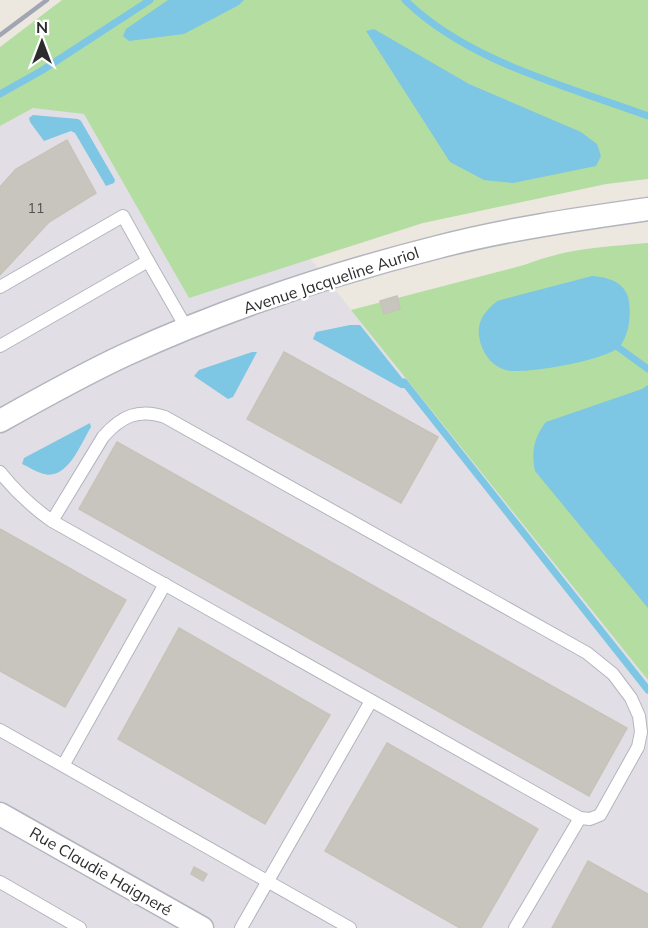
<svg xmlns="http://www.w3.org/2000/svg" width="648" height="928" viewBox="0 0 648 928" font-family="Mulish,sans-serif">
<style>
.industrial{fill:#e1dfe5}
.green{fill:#b4dda1}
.water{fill:#7dc6e4}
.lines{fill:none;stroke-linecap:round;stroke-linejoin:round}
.stream{stroke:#7dc6e4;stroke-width:7}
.building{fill:#c8c5be;stroke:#c7c3b9;stroke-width:1.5}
.lane-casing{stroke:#b3b5be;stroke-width:14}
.street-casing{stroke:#b3b5be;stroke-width:25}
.lane{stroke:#fff;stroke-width:12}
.street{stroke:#fff;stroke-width:22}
.rail{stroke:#a2a5b4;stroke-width:4.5}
.labels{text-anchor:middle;stroke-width:5;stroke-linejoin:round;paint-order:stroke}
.number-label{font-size:14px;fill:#535250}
.street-label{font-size:16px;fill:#2c2c2c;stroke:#fff}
</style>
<rect width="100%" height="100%" fill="#ece7df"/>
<polygon class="industrial" points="0,59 304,251 648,680 648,928 0,928"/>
<g class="green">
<polygon points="62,0 648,0 648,179 606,184 423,223 189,298 84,114 33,108 0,126 0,47"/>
<path d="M648,243V680L351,310L524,265C568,248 602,247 648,243Z"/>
</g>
<g class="water">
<polygon points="168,0 244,0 239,5 184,34 129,41 123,36 126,29"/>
<polygon points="374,29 469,84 581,132 597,144 601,156 596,166 513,183 484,180 450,162 366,31"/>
<polygon points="33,115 78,119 81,121 115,180 114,183 106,186 75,133 71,131 44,141 30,122 29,118"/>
<path d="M592,276C609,277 627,283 629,302C631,316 629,335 620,346C609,360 523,375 506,370C488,366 477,344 479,327C481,315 489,308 497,301Z"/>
<polygon points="350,325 360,325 410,388 401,388 313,339 316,332"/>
<polygon points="252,352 257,352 233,397 228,399 194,376 199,370"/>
<path d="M648,385V608L535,471C531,452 534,437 546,422L642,389Z"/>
<path d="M90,423L91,427C81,443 68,480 44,474C36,472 29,467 22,464L24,458Z"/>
</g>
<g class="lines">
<g class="stream">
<path d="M405,0C468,62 567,86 648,116"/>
<polyline points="0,94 41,71 150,0"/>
<polyline points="619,348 648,369"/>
<polyline points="404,382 648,690"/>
</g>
</g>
<g class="building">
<polygon points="67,140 96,193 49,222 0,275 0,187 16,169"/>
<polygon points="397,296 400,309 384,314 380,301"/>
<polygon points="284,352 438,437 401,503 247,419"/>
<polygon points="117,442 627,728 589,796 79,509"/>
<polygon points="0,529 126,600 65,707 0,671"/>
<polygon points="179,628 330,715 265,824 118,739"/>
<polygon points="387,743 538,829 481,928 460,928 325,851"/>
<polygon points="588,861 648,894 648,928 552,928"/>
<polygon points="194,867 207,874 203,881 191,874"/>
</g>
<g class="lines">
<defs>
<g id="lane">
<polyline points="0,287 123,216 148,261"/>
<polyline points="0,346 148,261 187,329"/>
<path d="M0,472C16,492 32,507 52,521L580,818L590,819L600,815L638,747L641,732L639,716L631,698L613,674L587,653L165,417C139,408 121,416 103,437L52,521"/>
<polyline points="0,730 350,928"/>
<polyline points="64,764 165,584"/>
<polyline points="0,882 80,928"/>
<polyline points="241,928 371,701"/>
<polyline points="515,928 580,818"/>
</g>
<g id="street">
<path d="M0,421C41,398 82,375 125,355C225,309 331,274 438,247C507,229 578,219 648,209"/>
<polyline points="0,814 202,928"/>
</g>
</defs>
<use href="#lane" class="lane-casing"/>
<use href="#street" class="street-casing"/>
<use href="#lane" class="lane"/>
<use href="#street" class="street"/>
<polyline class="rail" points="0,35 47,0"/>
</g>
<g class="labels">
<g class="number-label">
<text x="36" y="213">11</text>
</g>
<g class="street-label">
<text transform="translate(331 280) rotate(-18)" y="6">Avenue Jacqueline Auriol</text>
<text transform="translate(101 871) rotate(30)" y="6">Rue Claudie Haigneré</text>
</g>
</g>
<g transform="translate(42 42)" stroke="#ffffff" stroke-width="4.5" paint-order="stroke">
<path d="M0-4.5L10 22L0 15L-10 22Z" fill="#2c2c2c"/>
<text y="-9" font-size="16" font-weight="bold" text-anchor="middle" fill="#2c2c2c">N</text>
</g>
</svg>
